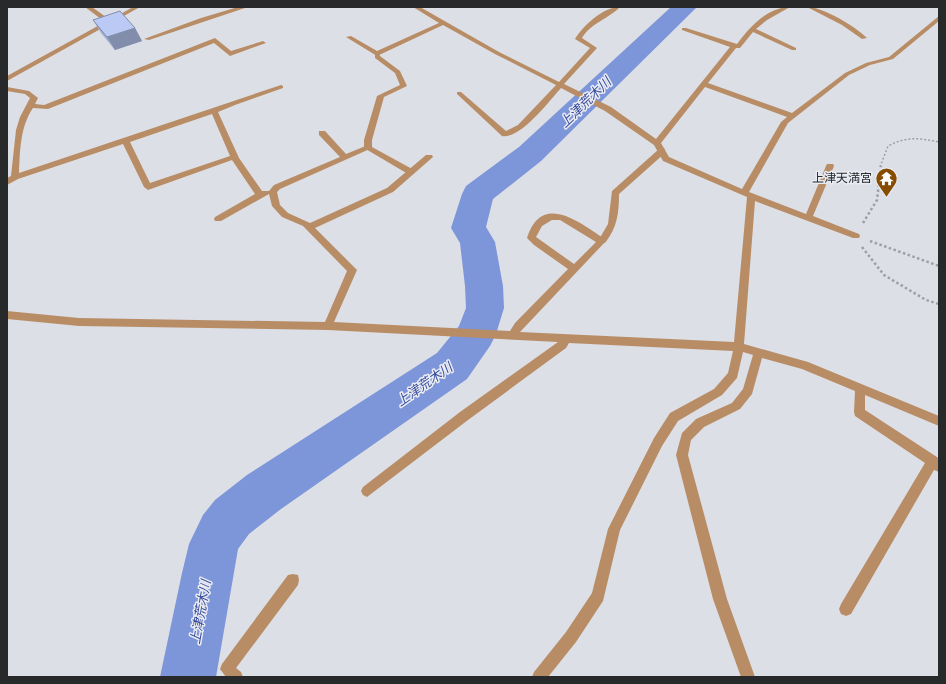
<svg xmlns="http://www.w3.org/2000/svg" width="946" height="684" viewBox="0 0 946 684" font-family="Roboto,'Noto Sans JP',sans-serif">
<style>
.lines{fill:none;stroke-linecap:round;stroke-linejoin:round}
.river{fill:#7d95d9;fill-rule:evenodd}
.path-far1{stroke:#9e9fa5;stroke-width:1.5;stroke-dasharray:2 2;stroke-linecap:butt}
.path{stroke:#9e9fa5;stroke-width:2.5;stroke-dasharray:2.5 2.5;stroke-linecap:butt}
.lane{fill:#b88d66;fill-rule:evenodd}
.street{fill:#b88d66;fill-rule:evenodd}
.wall{fill:#a0aed3}
.shaded-wall{fill:#828dac}
.building{fill:#bacaf5;stroke:#828dac}
.labels{text-anchor:middle;stroke-width:3;stroke-linejoin:round;paint-order:stroke}
.poi-label{font-size:12px;fill:#28292b;stroke:#eaecf3;text-anchor:end}
.water-label{font-size:13px;font-style:italic;fill:#34499b;stroke:#eaecf3}
</style>
<rect width="100%" height="100%" fill="#dddfe6"/>
<g class="lines">
<polygon class="river" points="671,7 697,7 541,161 493,199 486,227 495,242 503,286 504,308 496,334 490,346 467,379 281,509 249,534 238,549 216,677 160,677 182,573 189,544 203,515 215,500 247,475 437,353 459,326 466,308 465,286 460,243 451,228 462,194 466,186 519,147"/>
<path class="path-far1" d="M880,167L888,146C907,136 919,138 939,142"/>
<g class="path">
<polyline points="863,223 877,200 881,166"/>
<polyline points="870,241 939,266"/>
<polyline points="862,247 884,275 926,300 939,304"/>
</g>
<g class="lane">
<polygon points="238,7 248,7 149,40 144,39 201,18"/>
<polygon points="375,53 379,53 380,56 400,71 407,86 384,97 372,140 372,147 414,170 414,174 408,174 364,148 364,140 377,96 400,85 395,73 375,58"/>
<path d="M662,148L665,149V153L619,194C619,213 617,228 605,243H599L598,241L608,224L612,191L659,149Z"/>
</g>
<g class="street">
<polygon points="85,7 92,7 110,20 133,7 140,7 7,81 7,76 105,22"/>
<path d="M413,7H420L499,52L559,82L590,48L575,39C584,25 603,7 620,7C608,19 591,23 582,38L597,48L564,84L611,107L656,139L730,47L682,30V28H686L737,44C749,28 767,7 790,7L767,20L756,29L796,48V50H792L753,32L740,48H736L708,83L792,113L845,73L866,63L889,57L939,16V21L893,59L870,65L849,75L788,123L749,192L806,214L826,166L827,164H833L834,166L813,216L859,234L860,236L859,238H853L755,201L744,344L808,362L939,416V426L865,395V410L937,457L939,459V472L934,470L851,614L846,616L841,614L839,609L841,604L925,463L855,416L854,412L855,391L802,369L762,358L752,394L740,409L704,427L691,440L688,455L727,599L755,677H741L713,599L676,455L682,433L696,419L732,403L743,389L753,355L743,352L737,378L722,395L678,421L662,446L620,530L603,601L576,642L548,677H532L534,672L566,632L592,593L608,529L654,438L670,413L714,389L728,373L733,351L569,343L566,348L468,420L367,497L363,495L361,491L363,487L460,412L558,342L328,330L79,326L7,319V311L79,318L325,322L347,271L303,226L282,217L272,206L269,194L221,221H215L214,219L215,217L255,194L232,160L148,190L144,187L123,144L18,179L7,185V178L11,176L16,130L20,117L30,98L25,94L7,91V87L29,91L38,98L35,104L44,105L215,38L231,51L263,41L266,43L230,56L214,43L48,109L33,108C20,127 20,151 19,173L281,85L283,86V88L235,105L218,112L239,158L262,191H269L274,185L340,157L319,135V131H325L346,154L368,145L372,148L280,189L277,192L280,205L288,213L310,223L387,188L426,155H432L433,157L393,192L315,228L357,270L334,322L510,331L515,323L568,269L534,245L527,238C542,191 580,223 605,239L606,241L520,332L734,342L747,197L663,161L654,145L605,111L561,88C549,101 521,139 502,136L457,94V92H461L506,131L518,125L556,85L495,54L443,25L377,56L346,37L351,36L377,51L439,23ZM705,87L787,117L781,122L742,189L669,157L661,143ZM212,114L230,156L150,183L130,142ZM552,220H560L596,242L574,264L536,237L542,226Z"/>
<path d="M807,7C823,7 855,26 867,38L862,39L842,25Z"/>
<polygon points="293,574 298,575 299,580 298,585 236,668 241,672 243,677 226,677 220,669 222,664 288,575"/>
</g>
</g>
<polygon class="wall" points="93,20 135,28 142,41 115,50 101,33"/>
<polygon class="shaded-wall" points="135,28 142,41 115,50 107,37"/>
<polygon class="building" points="120,11 135,28 107,37 93,20"/>
<defs>
<symbol id="temple-pin" viewBox="-11 -11 22 30"><path d="M0 17L-7.5 6A9.5 9.5 0 1 1 7.5 6Z" fill="#864d01" stroke="#eaecf3"/><path d="M0-6L5-2H3V0L6.5 2.5H4V6H1.5V3h-3V6H-4V2.5H-6.5L-3 0V-2H-5Z" fill="#fff"/></symbol>
</defs>
<g fill-rule="evenodd">
<use href="#temple-pin" x="874" y="166" width="25" height="34"/>
</g>
<g class="labels">
<g class="poi-label">
<text x="872" y="182">上津天満宮</text>
</g>
<g class="water-label">
<text transform="translate(585 102) rotate(-44)" y="5">上津荒木川</text>
<text transform="translate(424 384) rotate(-35)" y="5">上津荒木川</text>
<text transform="translate(200 612) rotate(-80)" y="5">上津荒木川</text>
</g>
</g>
<rect width="946" height="684" fill="none" stroke="#28292b" stroke-width="16"/>
</svg>
